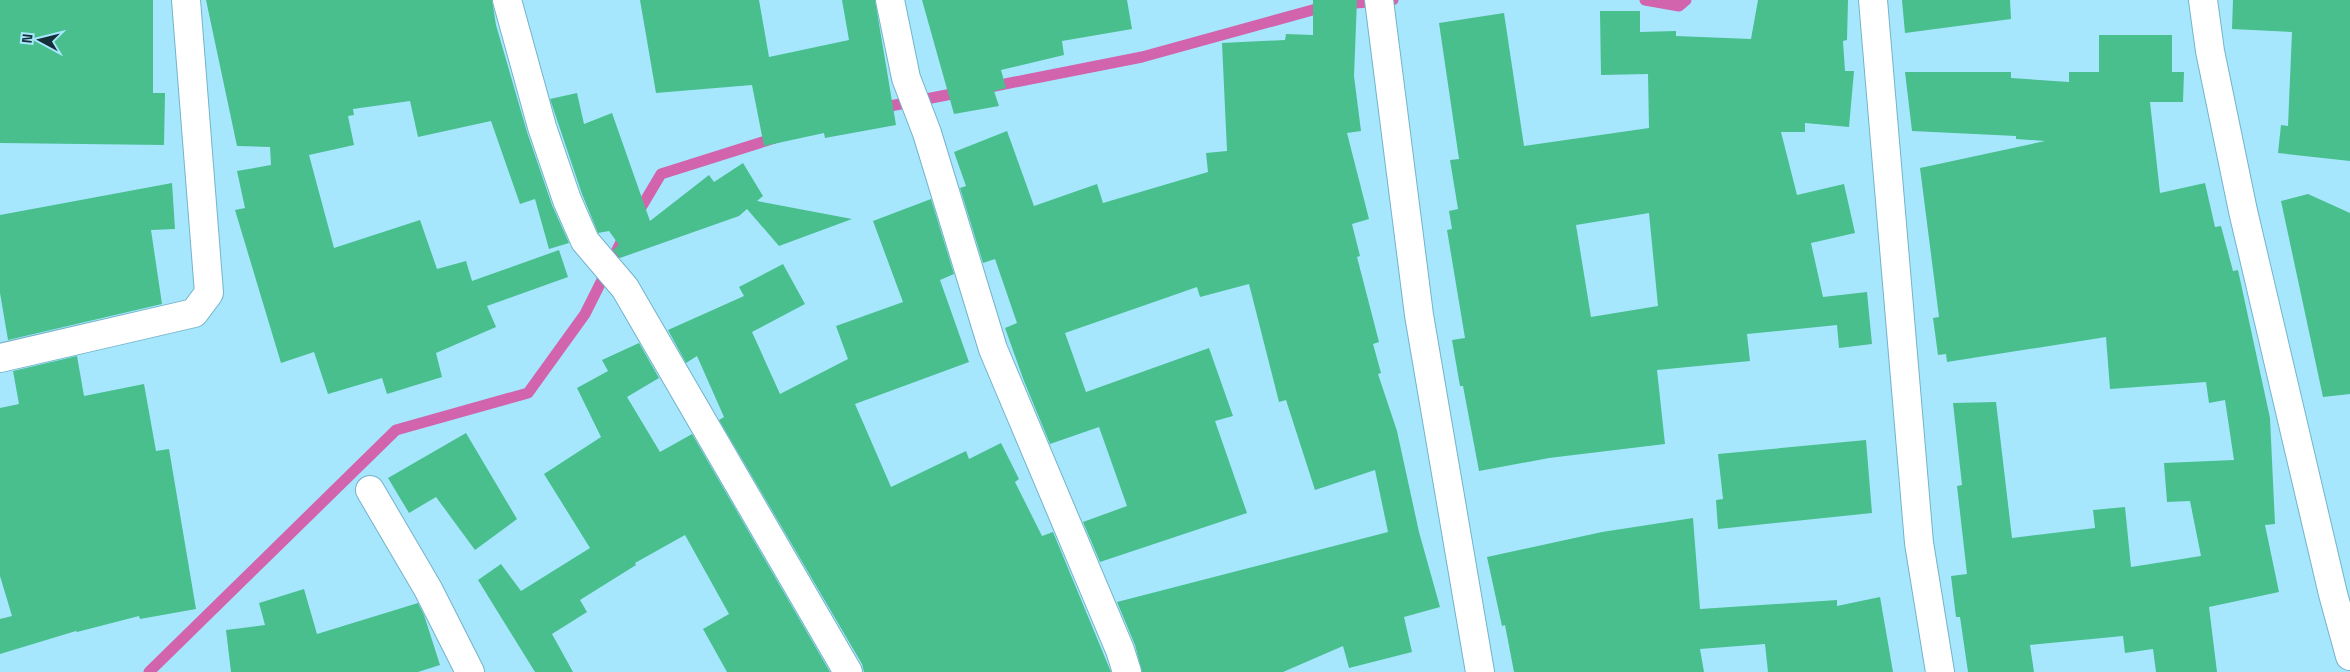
<svg xmlns="http://www.w3.org/2000/svg" width="2350" height="672" viewBox="0 0 2350 672" font-family="'Space Grotesk',sans-serif">
<style>
.lines{fill:none;stroke-linecap:round;stroke-linejoin:round}
.stream{stroke:#d264ad;stroke-width:11}
.building{fill:#48bf8d;fill-rule:evenodd}
.minor-casing{stroke:#74b3c9;stroke-width:30}
.minor{stroke:#fff;stroke-width:28}
</style>
<rect width="100%" height="100%" fill="#a7e7fe"/>
<g class="lines">
<g class="stream">
<polyline points="1645,0 1679,6 1686,0"/>
<polyline points="1343,4 1393,0"/>
<polyline points="990,87 1142,57 1327,6"/>
<polyline points="880,108 962,92"/>
<polyline points="636,216 661,174 778,137"/>
<polyline points="149,672 396,430 528,393 585,314 626,232"/>
</g>
</g>
<g class="building">
<polygon points="0,0 153,0 153,93 165,93 164,145 0,143"/>
<polygon points="206,0 492,0 496,25 527,132 552,205 569,243 549,249 535,199 520,204 491,121 418,137 410,101 353,109 354,115 348,116 354,145 309,155 334,248 420,220 437,269 466,261 472,281 559,250 568,277 487,306 496,327 436,353 442,377 387,394 382,378 328,394 314,352 281,363 235,210 245,208 237,171 271,165 270,147 237,146"/>
<polygon points="640,0 759,0 769,57 849,40 842,0 875,0 896,125 825,138 824,133 764,146 752,85 656,93"/>
<polygon points="922,0 1127,0 1132,29 1062,41 1064,55 1001,70 1006,88 994,91 999,106 954,114"/>
<polygon points="1313,0 1357,0 1354,76 1361,131 1347,133 1369,219 1352,224 1360,256 1357,257 1379,342 1373,344 1381,373 1378,374 1397,431 1419,532 1440,607 1404,617 1412,652 1349,668 1343,646 1283,672 1142,672 1135,645 1117,602 1388,532 1375,470 1315,490 1286,400 1279,402 1249,284 1200,297 1197,287 1065,333 1086,392 1209,348 1233,416 1215,421 1247,513 1100,562 1083,522 1127,506 1099,427 1050,444 1024,381 1005,328 1017,323 995,259 983,263 960,188 966,186 954,152 1007,131 1034,206 1097,184 1103,203 1208,172 1206,153 1227,151 1222,43 1285,40 1286,34 1313,35"/>
<path d="M1758,0H1848L1847,40L1843,41L1845,71H1854L1849,127L1805,123V132H1781L1797,195L1844,184L1855,233L1811,243L1823,297L1867,292L1872,344L1839,348L1837,325L1747,334L1750,361L1657,370L1665,444L1549,458L1479,471L1463,386H1460L1452,340L1465,338L1447,230L1452,229L1449,211L1458,209L1450,160L1459,159L1439,23L1504,13L1524,146L1649,128L1648,74L1601,75L1600,11H1640V32L1676,31V36L1751,39ZM1649,213L1658,306L1591,317L1576,225Z"/>
<polygon points="1902,0 2010,0 2011,19 1905,33"/>
<polygon points="2233,0 2350,0 2350,161 2278,153 2281,125 2288,126 2292,32 2232,29"/>
<polygon points="2099,35 2172,35 2172,72 2184,72 2183,102 2150,102 2160,193 2205,183 2215,227 2221,226 2233,271 2238,270 2270,418 2275,524 2265,525 2279,592 2209,607 2217,672 2156,672 2153,649 2125,653 2123,636 2030,645 2034,672 1968,672 1960,617 1956,617 1951,576 1967,574 1957,486 1962,485 1953,403 1996,402 2012,538 2095,528 2093,510 2125,507 2131,567 2201,556 2190,501 2167,502 2164,463 2234,460 2225,400 2209,403 2206,382 2110,389 2106,337 1947,362 1946,354 1938,355 1933,318 1939,317 1920,168 2045,141 2016,139 2016,136 1912,131 1905,72 2011,72 2011,78 2069,82 2069,72 2099,72"/>
<polygon points="577,93 584,124 612,113 650,221 709,175 714,182 743,163 763,196 757,201 852,219 779,246 747,209 739,216 620,258 613,250 619,245 609,231 598,233 582,194 550,99"/>
<polygon points="172,183 175,229 151,230 162,304 8,340 0,293 0,215"/>
<polygon points="2308,194 2350,213 2350,394 2323,397 2281,201"/>
<polygon points="931,199 954,274 940,280 969,362 855,404 891,487 966,451 969,459 1001,443 1019,479 1015,482 1042,536 1053,532 1111,672 864,672 862,664 719,420 724,417 697,356 686,363 668,330 744,296 739,287 783,264 805,304 752,332 780,394 848,359 836,326 903,302 873,221"/>
<polygon points="639,343 659,378 627,397 660,452 692,434 830,672 727,672 703,629 729,614 685,535 635,563 636,565 580,600 587,612 552,634 573,672 535,672 478,580 501,564 521,591 590,548 544,474 601,437 577,388 608,371 602,360"/>
<polygon points="77,356 84,396 144,384 156,451 169,449 196,609 140,619 139,616 77,632 76,631 0,654 0,619 12,616 0,576 0,408 19,404 13,371"/>
<polygon points="466,433 517,519 475,550 436,497 409,513 388,478"/>
<polygon points="1866,440 1872,513 1718,529 1716,500 1723,499 1718,454"/>
<polygon points="1693,518 1700,609 1837,600 1837,606 1880,597 1893,672 1768,672 1765,644 1700,649 1704,672 1514,672 1505,625 1502,626 1487,557 1602,532"/>
<polygon points="304,589 317,634 418,603 424,615 440,665 418,672 231,672 226,630 265,625 259,603"/>
</g>
<g class="lines">
<defs>
<g id="minor">
<polyline points="507,0 542,127 567,200 585,241 625,288 848,672"/>
<polyline points="890,0 906,78 927,133 993,349 1120,650 1127,672"/>
<polyline points="1379,0 1419,315 1480,672"/>
<polyline points="1873,0 1919,543 1940,672"/>
<polyline points="2203,0 2210,51 2243,211 2333,594 2350,656"/>
<polyline points="0,358 194,313 209,293 186,0"/>
<polyline points="370,490 428,589 470,672"/>
</g>
</defs>
<use href="#minor" class="minor-casing"/>
<use href="#minor" class="minor"/>
</g>
<g transform="translate(40 40) rotate(277)" stroke="#a7e7fe" stroke-width="4" paint-order="stroke">
<path d="M0-4L9 19L0 12L-9 19Z" fill="#152f38"/>
<text y="-8" font-size="14" font-weight="bold" text-anchor="middle" fill="#152f38">N</text>
</g>
</svg>
